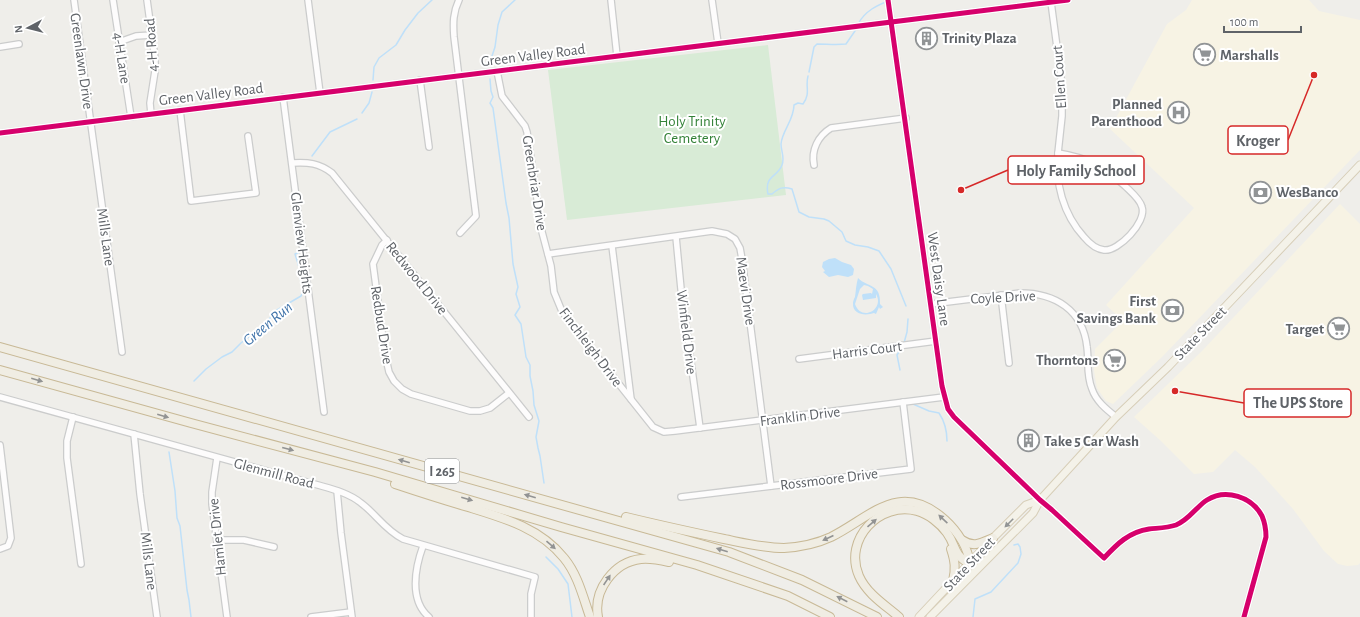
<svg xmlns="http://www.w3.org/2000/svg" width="1360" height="617" viewBox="0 0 1360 617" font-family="'Alegreya Sans',sans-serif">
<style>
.commercial{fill:#f7f3e4}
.green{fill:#d8ebd6}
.water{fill:#bfe0f9;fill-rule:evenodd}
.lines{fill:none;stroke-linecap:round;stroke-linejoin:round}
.stream{stroke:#bfe0f9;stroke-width:1.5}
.minor-casing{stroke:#cbcccc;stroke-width:8}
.major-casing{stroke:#d7ceb8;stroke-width:9}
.highway-casing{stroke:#c8b996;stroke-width:10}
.minor{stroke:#fdfcfc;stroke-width:5.5}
.major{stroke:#f4f2e9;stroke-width:7}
.highway{stroke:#f0ede3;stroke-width:8}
.cycleway-casing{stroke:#fff;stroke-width:8}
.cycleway{stroke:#d6006c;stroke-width:5}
.oneway{fill:#929393}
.oneway2{fill:#939595}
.labels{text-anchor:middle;stroke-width:4;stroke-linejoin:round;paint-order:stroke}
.shield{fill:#fff;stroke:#8f9295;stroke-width:1}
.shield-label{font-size:14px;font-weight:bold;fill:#5f6368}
.poi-label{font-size:15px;font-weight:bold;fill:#5f6368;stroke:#fff;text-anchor:start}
.street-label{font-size:15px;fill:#5f6368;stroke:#fff}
.park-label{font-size:15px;fill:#348238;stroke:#fff}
.water-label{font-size:16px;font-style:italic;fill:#4174aa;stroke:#fff}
.leader{fill:none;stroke:#d62828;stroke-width:1.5}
.callout-dot{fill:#d62828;stroke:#fff;stroke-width:1.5}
.callout{fill:#fff;stroke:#d62828;stroke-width:1.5}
.callout-label{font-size:16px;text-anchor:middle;font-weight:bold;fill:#5f6368}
</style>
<rect width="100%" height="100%" fill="#efeeea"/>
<g class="commercial">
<polygon points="1192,0 1309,0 1319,11 1360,20 1360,150 1162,357 1113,404 1106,401 1097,388 1094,371 1095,349 1123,321 1106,305 1194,208 1110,129 1167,24 1186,10"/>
<polygon points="1340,204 1360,224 1360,563 1358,565 1347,566 1338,564 1324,551 1293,509 1255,467 1235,450 1213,472 1194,474 1161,441 1134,417 1202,351"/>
</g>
<polygon class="green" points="768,45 786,195 567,220 548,70"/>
<g class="water">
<polygon points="835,258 842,262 851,265 854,269 853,275 848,277 838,275 829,277 823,272 825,271 822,267 823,262 829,259"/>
<path d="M858,278C868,288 881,283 880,304L883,307L880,309L879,307L876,314L874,313C866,316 852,315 853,303C853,302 854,298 855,297C856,290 856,285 858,278ZM864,285L868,286L873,289L872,294L871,293L863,294L862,295L863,300L876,298V294C885,310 861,322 855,304L860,289Z"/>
</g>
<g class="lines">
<g class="stream">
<path d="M858,24C865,11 877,5 891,0"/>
<polyline points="489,65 495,47 498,25 502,12 515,0"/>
<path d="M809,72L814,47L817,44C827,44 836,45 846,44L857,28"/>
<path d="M808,76C805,87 811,93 803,104L798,103L794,105C794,120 782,131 781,144C781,151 785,158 782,165C778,177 764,175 768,194H772C779,188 783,186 792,189L799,212L809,217L824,219L829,221L842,232L846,241L855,245L868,247L879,251L891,269L906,306"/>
<polyline points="490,79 491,91 493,97 490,103 493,108 506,203 509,218 513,264 518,287 516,294 520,307 515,315 521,324 526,357 530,365 530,376 533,391 534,405 539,421 536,437 538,448 540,456 544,483"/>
<polyline points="373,80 374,67 379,58 396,45 405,30 418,13 432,0"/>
<polyline points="362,113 369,103 372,92"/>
<polyline points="312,156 330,132 357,119"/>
<polyline points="904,343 907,332 908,319"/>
<polyline points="900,370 897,355 901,349"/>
<polyline points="194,381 206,369 222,357 232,352 241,343 264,325 277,310 301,296 304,289 300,278 300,270 295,254 300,252"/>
<path d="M913,404L929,411L939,413C945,422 947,430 947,441"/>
<polyline points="169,452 175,491 177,518 180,526 187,590 189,600 191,617"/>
<polyline points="546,557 558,569 568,584 572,617"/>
<polyline points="973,617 975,599 991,592 1018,563 1021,554 1020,547 1018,544 1014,545"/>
</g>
<defs>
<g id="minor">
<polyline points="74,0 122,352"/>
<polyline points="113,0 131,117"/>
<polyline points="147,0 155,58 155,71 150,103 151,114"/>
<polyline points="308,0 320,93"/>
<path d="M459,0C453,12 453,23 454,37L476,216L460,233"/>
<polyline points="611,0 617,56"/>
<polyline points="712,0 718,43"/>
<path d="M888,0L942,386L948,409L954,417L1040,500L1052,510L1104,558C1117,544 1129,532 1149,529C1158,528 1167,528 1176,525C1189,520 1196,507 1207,500C1226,488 1252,497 1262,516C1265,523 1266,530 1266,537L1244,617"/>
<polyline points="1051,2 1062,85 1062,116 1058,153"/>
<polyline points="119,42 136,36 152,35"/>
<polyline points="0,47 19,44"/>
<polyline points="497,71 502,96 525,126 527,132 542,232 551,266 554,292 561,309 568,320 653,427 664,432 675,431 944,397"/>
<polyline points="420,80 429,147"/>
<polyline points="283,97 324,412"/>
<polyline points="180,110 191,201 256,193 248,136"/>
<polyline points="0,133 1068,0"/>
<path d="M1058,153C1088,158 1103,166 1125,186C1131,192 1140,199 1142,207C1147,222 1118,252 1104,250C1095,249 1089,243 1084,237C1063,214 1055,183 1058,153Z"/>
<path d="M292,163C308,162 319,163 332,173L529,417"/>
<path d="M814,165C811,150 818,136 831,128L906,118"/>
<polyline points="676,237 681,289 700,428"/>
<polyline points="387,240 382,245 373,264 385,354 389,372 394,381 402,389 411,394 470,411 480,411 490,408 509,393"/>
<polyline points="612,246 631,399"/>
<polyline points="548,254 712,231 727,234 735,239 740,248 742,259 771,486"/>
<polyline points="1001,295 1009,363"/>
<path d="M931,304L1020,293C1055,293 1083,310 1087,347C1089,361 1086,375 1092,389C1096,401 1106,409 1116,417"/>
<polyline points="799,359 936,341"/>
<path d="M0,397L318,485C332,489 349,493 361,503C376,514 385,530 403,539L535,577L531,594V617"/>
<polyline points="73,417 67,441 67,458 81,564"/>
<polyline points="134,434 140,494 157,617"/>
<polyline points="0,445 11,538 8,546 0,549"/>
<polyline points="217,458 212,492 212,504 227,617"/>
<polyline points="337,491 341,533 352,617"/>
<polyline points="681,497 911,469 903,402"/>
<polyline points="217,540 244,540 274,547"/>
<path d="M423,546C415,568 409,600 429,617"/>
<polyline points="311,617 351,612"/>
</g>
<g id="major">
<polyline points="919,617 993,538 1026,505 1040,500"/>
<polyline points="930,617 1033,513 1040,500 1116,417 1168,367 1360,165"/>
</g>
<g id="highway">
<polyline points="0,347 729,552 802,580 877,617"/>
<polyline points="0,370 191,423 375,472 561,527 697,565 788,596 830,617"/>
<path d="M395,484C419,492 444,500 468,507C504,518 540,528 564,558C578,575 583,597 590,617"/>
<path d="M626,517C659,525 691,532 724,539C744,543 764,548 784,548C800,547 816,544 831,537C871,517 900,479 945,520C957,531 968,547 970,564"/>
<path d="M962,540C974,548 981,543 993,538"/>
<path d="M951,549C955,561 956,569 953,581"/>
<path d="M598,617C593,590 614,562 641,559C651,558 660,560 669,562"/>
<path d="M899,617C885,605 867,594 859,576C843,539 880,501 917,511C928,514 940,523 947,533C957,547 952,554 970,564"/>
</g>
</defs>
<use href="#minor" class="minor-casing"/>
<use href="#major" class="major-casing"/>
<use href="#highway" class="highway-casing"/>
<use href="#minor" class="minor"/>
<use href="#major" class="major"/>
<use href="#highway" class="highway"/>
<defs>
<g id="cycleway">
<path d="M888,0L942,386L948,409L954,417L1040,500L1052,510L1104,558C1117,544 1129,532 1149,529C1158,528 1167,528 1176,525C1189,520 1196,507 1207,500C1226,488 1252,497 1262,516C1265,523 1266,530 1266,537L1244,617"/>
<polyline points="0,133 1068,0"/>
</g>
</defs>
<use href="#cycleway" class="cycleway-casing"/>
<use href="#cycleway" class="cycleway"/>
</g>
<defs><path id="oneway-solid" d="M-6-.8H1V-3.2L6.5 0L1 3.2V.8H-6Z"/></defs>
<g class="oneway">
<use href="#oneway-solid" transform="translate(37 380) rotate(16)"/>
<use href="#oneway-solid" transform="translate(163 416) rotate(16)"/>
<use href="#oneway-solid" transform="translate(288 449) rotate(15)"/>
<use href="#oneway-solid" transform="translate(404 461) rotate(-164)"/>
<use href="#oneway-solid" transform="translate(530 496) rotate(-164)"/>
<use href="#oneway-solid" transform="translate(467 499) rotate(16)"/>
<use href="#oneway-solid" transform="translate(943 519) rotate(-137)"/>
<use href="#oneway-solid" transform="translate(872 523) rotate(-41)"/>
<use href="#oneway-solid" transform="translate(828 538) rotate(155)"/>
<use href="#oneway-solid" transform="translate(551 545) rotate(41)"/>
<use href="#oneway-solid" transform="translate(722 550) rotate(-163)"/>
<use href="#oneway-solid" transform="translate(607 580) rotate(-56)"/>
<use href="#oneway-solid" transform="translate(842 599) rotate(-153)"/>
</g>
<use class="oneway2" href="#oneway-solid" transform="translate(1009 523) rotate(135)"/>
<defs>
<symbol id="building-ring" viewBox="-11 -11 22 22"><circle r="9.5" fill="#fff" stroke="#919496" stroke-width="1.5"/><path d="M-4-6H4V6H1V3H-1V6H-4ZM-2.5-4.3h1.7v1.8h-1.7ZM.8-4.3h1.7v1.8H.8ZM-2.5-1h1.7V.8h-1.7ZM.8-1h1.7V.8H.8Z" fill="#919496"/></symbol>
<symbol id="supermarket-ring" viewBox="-11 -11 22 22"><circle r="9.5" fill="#fff" stroke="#919496" stroke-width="1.5"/><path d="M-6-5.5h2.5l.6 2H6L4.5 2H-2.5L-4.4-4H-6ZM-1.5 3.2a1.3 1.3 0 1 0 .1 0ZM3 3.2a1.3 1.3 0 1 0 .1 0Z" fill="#919496"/></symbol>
<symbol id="hospital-ring" viewBox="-11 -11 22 22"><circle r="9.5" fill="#fff" stroke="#919496" stroke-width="1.5"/><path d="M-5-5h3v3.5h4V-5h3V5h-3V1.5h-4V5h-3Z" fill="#919496"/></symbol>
<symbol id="bank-ring" viewBox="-11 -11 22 22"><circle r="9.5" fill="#fff" stroke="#919496" stroke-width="1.5"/><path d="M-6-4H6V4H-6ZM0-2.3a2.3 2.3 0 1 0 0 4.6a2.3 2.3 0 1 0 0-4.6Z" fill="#919496"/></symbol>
</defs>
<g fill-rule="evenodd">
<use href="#building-ring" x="914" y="26" width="25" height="25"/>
<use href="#supermarket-ring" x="1192" y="42" width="25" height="25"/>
<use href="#hospital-ring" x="1166" y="100" width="25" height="25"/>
<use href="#bank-ring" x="1248" y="180" width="25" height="25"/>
<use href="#bank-ring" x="1160" y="298" width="25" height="25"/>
<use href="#supermarket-ring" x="1326" y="316" width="25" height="25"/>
<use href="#supermarket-ring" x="1102" y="348" width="25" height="25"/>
<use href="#building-ring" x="1016" y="428" width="25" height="25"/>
</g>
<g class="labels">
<rect class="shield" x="425" y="459" width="34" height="24" rx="3"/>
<g class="shield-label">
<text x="442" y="476">I 265</text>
</g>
<g class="poi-label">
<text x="942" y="43">Trinity Plaza</text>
<text x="1220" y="60">Marshalls</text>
<text x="1162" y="109" text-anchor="end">Planned<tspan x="1162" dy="17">Parenthood</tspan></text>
<text x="1276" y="197">WesBanco</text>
<text x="1156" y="306" text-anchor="end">First<tspan x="1156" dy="17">Savings Bank</tspan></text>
<text x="1324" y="334" text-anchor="end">Target</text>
<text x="1098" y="365" text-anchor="end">Thorntons</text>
<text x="1044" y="446">Take 5 Car Wash</text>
</g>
<g class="street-label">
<text transform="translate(151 45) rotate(-94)" y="5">4-H Road</text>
<text transform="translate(533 55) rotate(-7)" y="5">Green Valley Road</text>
<text transform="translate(122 58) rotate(81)" y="5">4-H Lane</text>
<text transform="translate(82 61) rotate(82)" y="5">Greenlawn Drive</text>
<text transform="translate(1059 77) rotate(-94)" y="5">Ellen Court</text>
<text transform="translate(211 94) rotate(-7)" y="5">Green Valley Road</text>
<text transform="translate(535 183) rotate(81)" y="5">Greenbriar Drive</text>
<text transform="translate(106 237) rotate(82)" y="5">Mills Lane</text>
<text transform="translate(302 243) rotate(83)" y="5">Glenview Heights</text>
<text transform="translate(417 278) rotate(51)" y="5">Redwood Drive</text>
<text transform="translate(939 279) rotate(82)" y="5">West Daisy Lane</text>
<text transform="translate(746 291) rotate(82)" y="5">Maevi Drive</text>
<text transform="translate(1003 297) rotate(-3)" y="5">Coyle Drive</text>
<text transform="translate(382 325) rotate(81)" y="5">Redbud Drive</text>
<text transform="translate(687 332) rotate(83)" y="5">Winfield Drive</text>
<text transform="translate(1200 333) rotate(-46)" y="5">State Street</text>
<text transform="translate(591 347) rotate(53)" y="5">Finchleigh Drive</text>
<text transform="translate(867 350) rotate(-7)" y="5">Harris Court</text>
<text transform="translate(800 416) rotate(-7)" y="5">Franklin Drive</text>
<text transform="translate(274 473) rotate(15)" y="5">Glenmill Road</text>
<text transform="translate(829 479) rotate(-7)" y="5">Rossmoore Drive</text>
<text transform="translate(217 537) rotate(-96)" y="5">Hamlet Drive</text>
<text transform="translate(149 561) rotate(83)" y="5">Mills Lane</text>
<text transform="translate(969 564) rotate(-47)" y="5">State Street</text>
</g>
<g class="park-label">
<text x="692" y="126">Holy Trinity<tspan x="692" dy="17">Cemetery</tspan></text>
</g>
<g class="water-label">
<text transform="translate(267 323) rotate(-40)" y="6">Green Run</text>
</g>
</g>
<path class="leader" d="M1314 75L1288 140M961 190L1008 170M1175 391L1244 403"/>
<g class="callout-dot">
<circle cx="1314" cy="75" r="4"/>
<circle cx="961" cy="190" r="4"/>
<circle cx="1175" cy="391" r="4"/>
</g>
<g class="callout">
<rect x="1228" y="126" width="60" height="28" rx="4"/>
<rect x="1008" y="156" width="136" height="28" rx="4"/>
<rect x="1244" y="389" width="107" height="28" rx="4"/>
</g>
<g class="callout-label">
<text x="1258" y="146">Kroger</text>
<text x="1076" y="176">Holy Family School</text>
<text x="1298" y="408">The UPS Store</text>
</g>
<g transform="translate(28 28) rotate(263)" stroke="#ffffff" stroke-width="3" paint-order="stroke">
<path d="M0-3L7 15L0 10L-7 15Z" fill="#5f6368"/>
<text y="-6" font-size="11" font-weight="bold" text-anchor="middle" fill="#5f6368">N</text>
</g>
<path d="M1224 26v6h77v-6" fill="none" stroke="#5f6368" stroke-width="2"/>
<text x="1230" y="26" font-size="12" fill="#5f6368" stroke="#ffffff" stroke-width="3" paint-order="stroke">100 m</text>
</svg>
